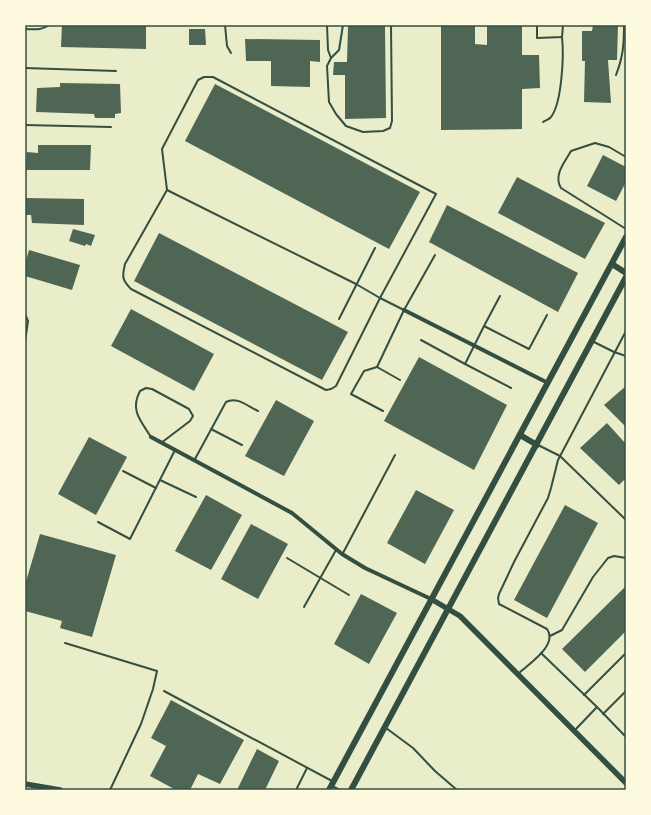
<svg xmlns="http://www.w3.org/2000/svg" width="651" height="815" viewBox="0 0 651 815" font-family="'Fira Sans',sans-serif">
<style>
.building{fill:#4f6655}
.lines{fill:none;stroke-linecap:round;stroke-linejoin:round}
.service{stroke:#344e41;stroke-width:2}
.minor{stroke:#344e41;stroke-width:4}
.tertiary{stroke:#344e41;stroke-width:5.5}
.secondary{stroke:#344e41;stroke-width:6}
.neatline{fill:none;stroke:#344e41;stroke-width:1.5}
</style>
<rect width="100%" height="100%" fill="#e9edc9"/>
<g class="building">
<polygon points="62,25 146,25 146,49 61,47"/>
<polygon points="441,25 475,25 475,44 487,45 487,25 522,25 522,55 539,55 540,88 522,89 522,129 441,130"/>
<polygon points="593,25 618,25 617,60 608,60 611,103 584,102 585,61 582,61 582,31 592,31"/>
<polygon points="348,26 385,26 386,118 345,119 345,75 333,75 334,62 347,62"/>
<polygon points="189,29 205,29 206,45 189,45"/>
<polygon points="245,39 320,40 320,62 310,61 310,87 271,86 271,61 246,61"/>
<polygon points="60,83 120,84 121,113 115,114 115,118 95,118 94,114 36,112 37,88 60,87"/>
<polygon points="215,84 420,192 389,249 185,141"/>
<polygon points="38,145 91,145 90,170 26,170 27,152 38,153"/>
<polygon points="603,155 626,167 626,182 616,201 587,186"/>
<polygon points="517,177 605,223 585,259 498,213"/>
<polygon points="25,198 84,199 84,225 32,223 31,215 25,215"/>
<polygon points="447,205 578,273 558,312 429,242"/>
<polygon points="73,229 95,235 91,246 86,244 85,246 69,241"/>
<polygon points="159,233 348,332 322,380 134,281"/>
<polygon points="29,250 80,265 72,290 25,276 25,264"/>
<polygon points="131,309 214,354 194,391 111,346"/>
<polygon points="419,357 507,405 474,470 384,421"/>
<polygon points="626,386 626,427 604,405"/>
<polygon points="276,400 314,421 284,476 245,456"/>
<polygon points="607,423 626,444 626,478 619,485 580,448"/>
<polygon points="89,437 127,457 96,515 58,494"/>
<polygon points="416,490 454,510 425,564 387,543"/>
<polygon points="206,495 242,515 211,570 175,551"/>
<polygon points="565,505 598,523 547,618 514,600"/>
<polygon points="251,524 288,544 258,599 221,579"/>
<polygon points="40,534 116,555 92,637 60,628 62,621 25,611 25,585"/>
<polygon points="626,586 626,631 585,672 562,649"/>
<polygon points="361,594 397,613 369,664 334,644"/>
<polygon points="171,700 244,740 220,784 198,774 190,790 176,790 150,776 166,746 151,738"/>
<polygon points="257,749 279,761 265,790 237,790"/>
</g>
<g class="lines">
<g class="service">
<polyline points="225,25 227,46 231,53"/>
<polyline points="327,25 328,50 331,58"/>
<polyline points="343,25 339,50 331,58 327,66 329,102 336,114 346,126 363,132 383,131 390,128 392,121 391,25"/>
<polyline points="537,25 537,38 562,37 563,25"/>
<path d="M25,29C34,29 41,31 49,25"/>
<polyline points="25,68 116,71"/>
<path d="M616,75C623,57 624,45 624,25"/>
<path d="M204,77H213L436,194L380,298L336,386L331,389L326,390L131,289C122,280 122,277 125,264L167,190L162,149L198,80Z"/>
<path d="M543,122C546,120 550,119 551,117C562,103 564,55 562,37"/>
<polyline points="25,125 111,127"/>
<path d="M626,157L609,147L595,143L571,151C565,162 553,175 561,188L626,229"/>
<polyline points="167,190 356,284 380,298 404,310"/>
<polyline points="25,314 28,321 25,342"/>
<polyline points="339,319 375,248"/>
<polyline points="484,326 500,296"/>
<polyline points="421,340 465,364 484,326 529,349 547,315"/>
<polyline points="592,341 614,352 626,356"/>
<polyline points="465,364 511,388"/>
<polyline points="377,367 400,380"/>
<polyline points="383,411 351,394 364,371 377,367 404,310 435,255"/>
<polyline points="211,429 242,445"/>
<path d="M151,437C140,420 130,410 140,391L146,388L152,389L189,409L193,416L190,421L161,443"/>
<polyline points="538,445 560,456 626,520"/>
<path d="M195,459L226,402C237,396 247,406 258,411"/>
<polyline points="123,471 156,488"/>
<polyline points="160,480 196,497"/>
<polyline points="98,522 130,539 175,450"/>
<polyline points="343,553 395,455"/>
<polyline points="287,558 349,595"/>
<polyline points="304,607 336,550"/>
<polyline points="550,636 562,630 593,577 608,558 614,556 626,558"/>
<polyline points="65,643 157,671 153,689 141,724 110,790"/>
<polyline points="541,653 597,707 575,730"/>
<path d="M519,673C530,663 558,645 547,629L499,604L498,598L499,594L514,562L548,498L551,488L558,460L626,331"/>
<polyline points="164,691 332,781"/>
<polyline points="584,695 626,653"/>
<polyline points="597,707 626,737"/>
<polyline points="603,714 626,691"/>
<polyline points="386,728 413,748 435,771 457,790"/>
<polyline points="332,786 340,790"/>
<polyline points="296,790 307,768"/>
</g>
<g class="minor">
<polyline points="404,310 548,383"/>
<polyline points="151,437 292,513 342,554 365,568 431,599"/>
</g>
<g class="tertiary">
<polyline points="431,599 460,616 626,783"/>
<polyline points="25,784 60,790"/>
</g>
<g class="secondary">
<polyline points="612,264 626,273"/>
<polyline points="520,435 537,445"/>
<polyline points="329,790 626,237"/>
<polyline points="351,790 626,277"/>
</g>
</g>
<rect width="651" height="815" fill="none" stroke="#fefae0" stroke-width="52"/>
<rect x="26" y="26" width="599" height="763" class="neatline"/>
</svg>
